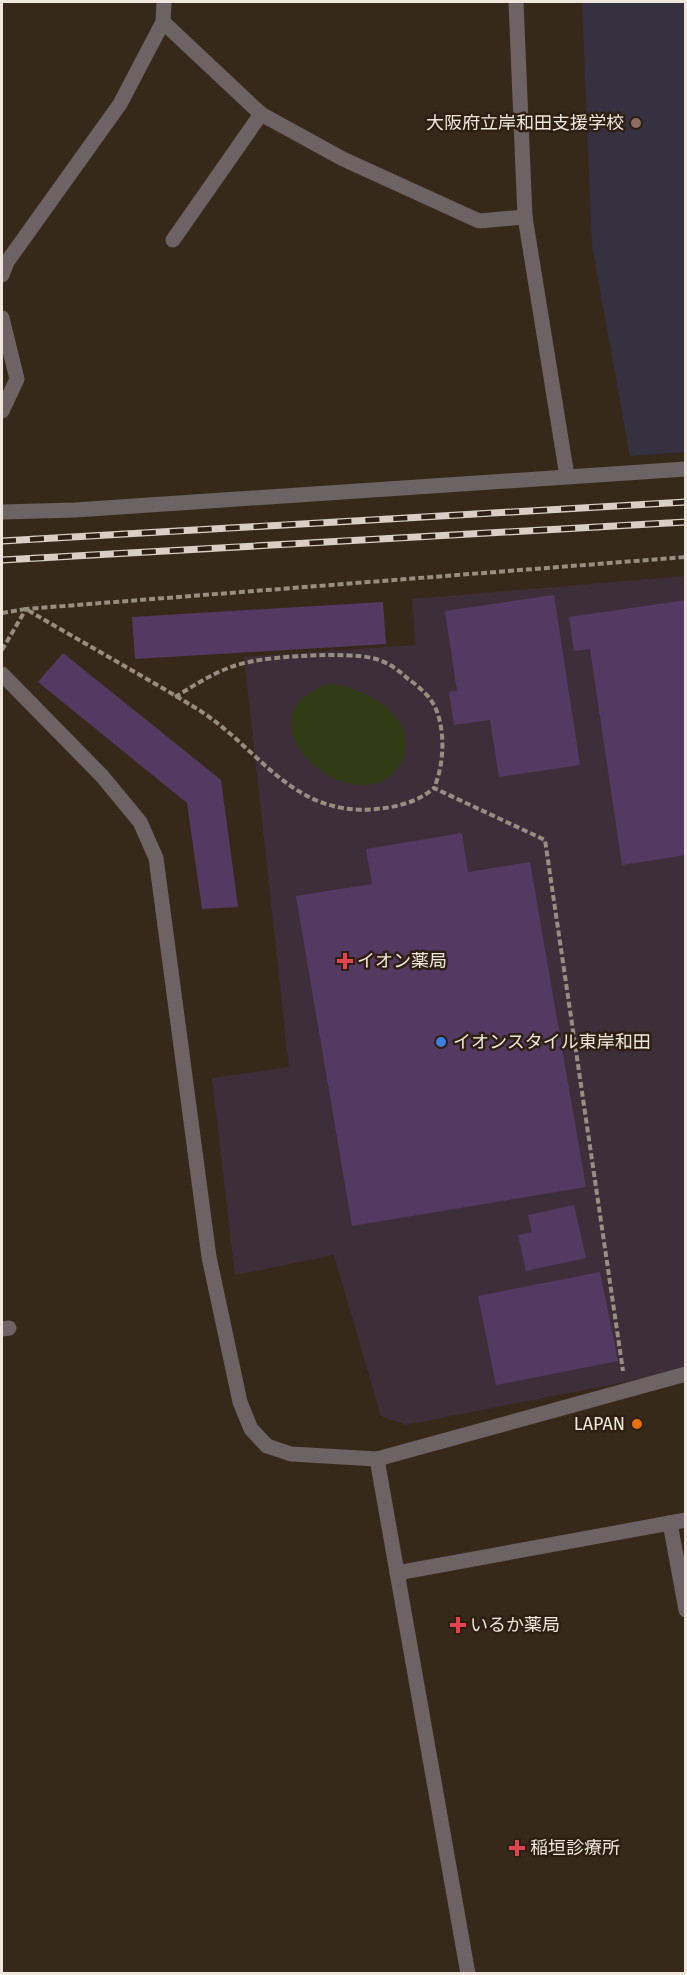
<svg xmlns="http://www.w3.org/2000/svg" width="687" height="1975" viewBox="0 0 687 1975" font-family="'Fira Sans','Noto Sans JP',sans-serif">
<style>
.commercial{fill:#3e2e39}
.education{fill:#353141}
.green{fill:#313b16}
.building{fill:#543a63}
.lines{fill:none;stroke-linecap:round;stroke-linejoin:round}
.path{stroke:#988d81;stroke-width:4;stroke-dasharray:6 3;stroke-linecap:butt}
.minor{stroke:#6e6364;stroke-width:15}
.tertiary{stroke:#6e6364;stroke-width:15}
.rail-casing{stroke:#d9cfc6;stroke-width:7}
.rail{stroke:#2d1f11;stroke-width:4.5;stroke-dasharray:14;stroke-linecap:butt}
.education-dot{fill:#8d6e63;stroke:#2d1f11;stroke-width:2}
.health-dot{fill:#e0444e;stroke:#2d1f11;stroke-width:2}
.shop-dot{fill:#3f7fe0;stroke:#2d1f11;stroke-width:2}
.food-dot{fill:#e8710a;stroke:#2d1f11;stroke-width:2}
.labels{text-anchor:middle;stroke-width:5;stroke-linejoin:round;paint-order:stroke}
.poi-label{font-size:18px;fill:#efe6dd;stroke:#2d1f11;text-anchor:start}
</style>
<rect width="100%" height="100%" fill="#37291a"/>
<polygon class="commercial" points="685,576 685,1370 406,1425 381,1416 334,1255 235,1275 212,1078 289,1067 244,657 416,645 412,599"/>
<polygon class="education" points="582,2 685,2 685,452 630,456 592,245"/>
<path class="green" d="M328,684C367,684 432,727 396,770C352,824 230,719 328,684Z"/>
<g class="building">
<polygon points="554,595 580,765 499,777 490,720 454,725 449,692 457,691 445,611"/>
<polygon points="686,600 686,855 622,865 590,649 574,651 569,617"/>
<polygon points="383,602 386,644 135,659 132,617"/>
<polygon points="63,653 221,780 238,907 202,909 187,803 38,682"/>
<polygon points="462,833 468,872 530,862 586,1187 352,1226 296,896 372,884 366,849"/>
<polygon points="574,1205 586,1258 526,1271 518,1235 532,1232 528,1215"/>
<polygon points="600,1272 618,1361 496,1385 478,1296"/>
</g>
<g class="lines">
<g class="path">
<path d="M2,613L26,609C83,643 142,675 199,710C260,749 292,817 376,809C397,807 418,802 434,788L545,840L623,1371"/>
<polyline points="2,650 26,609 686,557"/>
<path d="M175,697C198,683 222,667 249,662C275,656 347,652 372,658C386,661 396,668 407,678C417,685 430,696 435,707C446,731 444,765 434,788"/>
</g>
<g class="minor">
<polyline points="516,2 525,217 567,476"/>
<polyline points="163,22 261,114 343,159 479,221 525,217"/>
<polyline points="173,240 261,114"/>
<polyline points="2,275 7,262 120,104 163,22 164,2"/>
<polyline points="2,318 17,379 2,411"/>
<polyline points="2,512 75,510 686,469"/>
<polyline points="2,1329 9,1328"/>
<polyline points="670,1523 686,1610"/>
</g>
<g class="tertiary">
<polyline points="2,674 102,776 140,822 156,858 209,1257 240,1402 251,1429 267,1446 291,1454 377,1459 686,1374"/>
<polyline points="377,1459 468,1974"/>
<polyline points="397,1573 686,1520"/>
</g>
<defs>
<g id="rail">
<polyline points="2,541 686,502"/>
<polyline points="2,560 686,522"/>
</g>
</defs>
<use href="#rail" class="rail-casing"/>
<use href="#rail" class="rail"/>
</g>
<circle class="education-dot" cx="636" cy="123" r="6"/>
<g class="health-dot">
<path d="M342 952h6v6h6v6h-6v6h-6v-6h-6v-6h6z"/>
<path d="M455 1616h6v6h6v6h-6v6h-6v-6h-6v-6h6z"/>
<path d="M514 1839h6v6h6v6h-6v6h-6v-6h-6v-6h6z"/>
</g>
<circle class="shop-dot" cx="441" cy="1042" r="6"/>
<circle class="food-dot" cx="637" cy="1424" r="6"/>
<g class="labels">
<g class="poi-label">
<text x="624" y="129" text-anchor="end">大阪府立岸和田支援学校</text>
<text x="357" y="967">イオン薬局</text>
<text x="453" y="1048">イオンスタイル東岸和田</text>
<text x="625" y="1430" text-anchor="end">LAPAN</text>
<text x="470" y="1631">いるか薬局</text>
<text x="530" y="1854">稲垣診療所</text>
</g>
</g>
<rect width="687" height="1975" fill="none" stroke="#efe6dd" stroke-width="6"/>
</svg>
